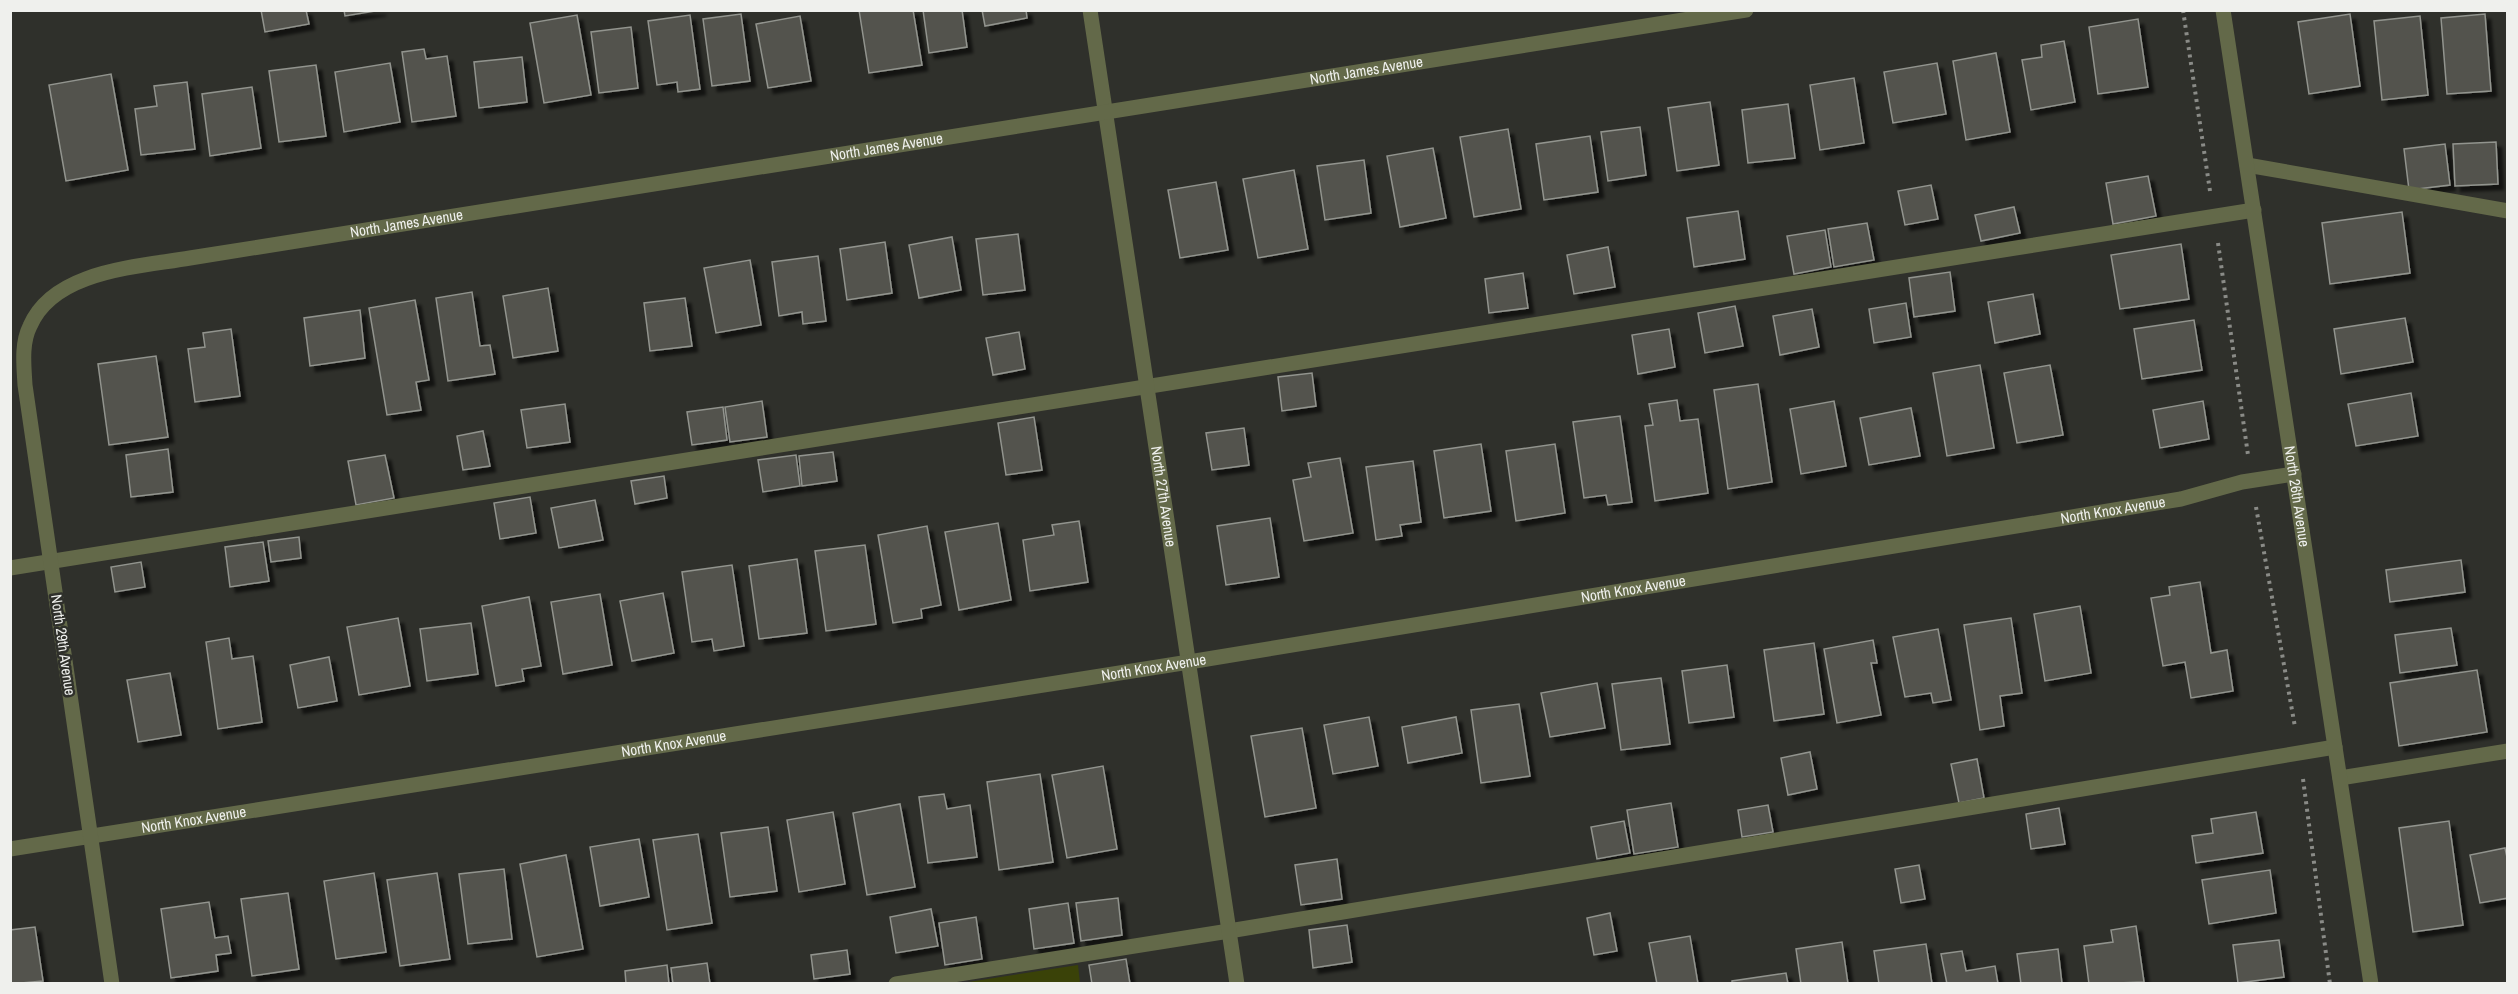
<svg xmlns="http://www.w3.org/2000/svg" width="2518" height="994" viewBox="0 0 2518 994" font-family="'Archivo Narrow',sans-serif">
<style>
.green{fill:#3a4208}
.building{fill:#52534d;stroke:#92948e;stroke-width:1.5;filter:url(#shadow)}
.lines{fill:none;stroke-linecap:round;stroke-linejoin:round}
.path{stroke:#8a8b87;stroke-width:4;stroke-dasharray:3 4.5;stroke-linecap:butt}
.service{stroke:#636949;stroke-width:15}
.minor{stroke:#636949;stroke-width:15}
.tertiary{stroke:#636949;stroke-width:15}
.labels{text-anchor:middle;stroke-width:5;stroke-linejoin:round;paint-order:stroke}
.street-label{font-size:15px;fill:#eff0ed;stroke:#2f302b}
</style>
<defs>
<filter id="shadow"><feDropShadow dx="5.5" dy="5.5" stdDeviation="1.5" flood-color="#0009"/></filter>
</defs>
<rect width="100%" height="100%" fill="#2f302b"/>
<polygon class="green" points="1078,965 1080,983 962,983"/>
<g class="building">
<polygon points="261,10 306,10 309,24 265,32"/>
<polygon points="344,10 381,10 345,16"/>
<polygon points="859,10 913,10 922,65 869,73"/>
<polygon points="923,10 962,10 967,47 929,53"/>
<polygon points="982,10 1026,10 1027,18 985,26"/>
<polygon points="741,14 750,81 712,86 703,19"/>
<polygon points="2350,14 2360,86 2309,94 2298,22"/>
<polygon points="2485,14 2491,91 2447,94 2441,18"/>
<polygon points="577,15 591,95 544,103 530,23"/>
<polygon points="690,15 700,89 678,92 677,82 657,85 648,21"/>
<polygon points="800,16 811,81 768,88 756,24"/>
<polygon points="2420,16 2428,95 2382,100 2374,21"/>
<polygon points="2138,19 2148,87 2098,94 2089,27"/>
<polygon points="631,27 638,88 599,93 591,32"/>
<polygon points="2064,41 2075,102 2031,110 2022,60 2042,57 2041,45"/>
<polygon points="424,49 426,59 447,56 456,116 412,122 402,52"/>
<polygon points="1996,53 2010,132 1966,140 1953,61"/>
<polygon points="522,57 527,102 479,108 474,62"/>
<polygon points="390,63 400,122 344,132 335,72"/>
<polygon points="1937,63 1946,114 1893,123 1884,72"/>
<polygon points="316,65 326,136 279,142 269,71"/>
<polygon points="111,74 128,170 66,181 49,85"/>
<polygon points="1854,78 1864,143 1820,150 1810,85"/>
<polygon points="187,82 195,149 141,155 135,109 157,106 154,86"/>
<polygon points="252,87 261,148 210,156 202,94"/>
<polygon points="1710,102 1719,165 1677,171 1668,108"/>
<polygon points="1788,104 1795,158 1748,163 1742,110"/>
<polygon points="1640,127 1646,175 1608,181 1601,132"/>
<polygon points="1508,129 1521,209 1474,217 1460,137"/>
<polygon points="1590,136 1598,192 1544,200 1536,144"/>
<polygon points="2496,142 2498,184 2455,186 2453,144"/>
<polygon points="2445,144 2450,185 2409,190 2404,149"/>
<polygon points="1433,148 1446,218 1400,227 1387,156"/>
<polygon points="1364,160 1371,213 1325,220 1317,166"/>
<polygon points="1294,170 1308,249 1258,258 1243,179"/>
<polygon points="2148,176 2156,216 2113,224 2106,183"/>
<polygon points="1216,182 1228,250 1180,258 1168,190"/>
<polygon points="1931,185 1938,219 1905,225 1898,191"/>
<polygon points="2014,207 2020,233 1981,241 1975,215"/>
<polygon points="1738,211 1745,259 1694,267 1687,218"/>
<polygon points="2402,212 2410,273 2330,284 2322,223"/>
<polygon points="1867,223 1874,260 1834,267 1828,229"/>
<polygon points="1825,230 1831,267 1794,274 1787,236"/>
<polygon points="1018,234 1025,290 983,295 976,239"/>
<polygon points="952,237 961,290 919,298 909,245"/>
<polygon points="885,242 892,293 847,300 840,249"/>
<polygon points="2181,244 2189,299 2120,309 2111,255"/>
<polygon points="1608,247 1615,287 1574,294 1567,255"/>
<polygon points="818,256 826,321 803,324 802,312 779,316 772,262"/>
<polygon points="750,260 761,325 716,333 704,268"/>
<polygon points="1950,272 1955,311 1914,317 1909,278"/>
<polygon points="1523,273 1528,308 1489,313 1485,279"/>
<polygon points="548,288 558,351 513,358 503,296"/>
<polygon points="472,292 480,346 490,345 495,374 448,381 436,298"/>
<polygon points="2033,294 2040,334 1995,343 1988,302"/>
<polygon points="685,298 692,346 650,351 644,303"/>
<polygon points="415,300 429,380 416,382 421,410 387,415 369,308"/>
<polygon points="1906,303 1911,337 1874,343 1869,309"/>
<polygon points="1735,306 1743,346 1705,353 1698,313"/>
<polygon points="1812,309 1819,347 1780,355 1773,316"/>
<polygon points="360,310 365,358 310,366 304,318"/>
<polygon points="2405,318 2413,362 2341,374 2334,329"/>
<polygon points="2194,320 2202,370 2142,379 2134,329"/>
<polygon points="231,329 240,396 195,402 188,349 205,347 203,333"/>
<polygon points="1669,329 1675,367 1638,374 1632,335"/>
<polygon points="1019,332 1025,369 993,375 986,338"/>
<polygon points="156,356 168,437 109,445 98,364"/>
<polygon points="1980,365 1994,448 1947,456 1933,373"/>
<polygon points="2050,365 2063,435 2017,443 2004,373"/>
<polygon points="1312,373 1316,406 1282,411 1278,377"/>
<polygon points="1758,384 1772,482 1728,489 1714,390"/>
<polygon points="2411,393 2418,436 2356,446 2348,404"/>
<polygon points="1677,400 1680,421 1698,419 1708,493 1655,501 1645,426 1653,425 1649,404"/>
<polygon points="762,401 767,437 730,442 725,407"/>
<polygon points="1834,401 1846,466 1801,474 1790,409"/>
<polygon points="2203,401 2209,439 2160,448 2153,410"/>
<polygon points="565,404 570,442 527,448 521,410"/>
<polygon points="723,407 727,440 692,445 687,412"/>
<polygon points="1911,408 1920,456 1869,465 1860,418"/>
<polygon points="1620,416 1632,502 1608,505 1606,495 1584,498 1573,422"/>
<polygon points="1034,417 1042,470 1006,475 998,423"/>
<polygon points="1244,428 1249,465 1212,470 1206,433"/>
<polygon points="483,431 490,466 463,470 457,436"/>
<polygon points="1481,444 1491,511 1444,518 1434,451"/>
<polygon points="1555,444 1565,513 1516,521 1506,451"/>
<polygon points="168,449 173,492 131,497 126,455"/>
<polygon points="833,452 837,481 802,486 799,456"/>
<polygon points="385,455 394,498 356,505 348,461"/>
<polygon points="796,455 800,486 763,492 758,460"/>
<polygon points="1340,458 1353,533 1304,541 1293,480 1311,477 1308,463"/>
<polygon points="1413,461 1421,522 1400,525 1402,536 1376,540 1366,467"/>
<polygon points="664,476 667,498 635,504 631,481"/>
<polygon points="530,497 536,533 500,539 494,503"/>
<polygon points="595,500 603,540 559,548 551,508"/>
<polygon points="1270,518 1279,577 1226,585 1217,526"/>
<polygon points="1079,521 1088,582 1030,591 1023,540 1054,535 1052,525"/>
<polygon points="998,523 1011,600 959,610 945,532"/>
<polygon points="927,526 941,605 921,609 922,618 893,623 878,535"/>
<polygon points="299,537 301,558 271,562 268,541"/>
<polygon points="263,542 269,581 230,587 225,547"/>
<polygon points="865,545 876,624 826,631 815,551"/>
<polygon points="797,559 807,633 759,639 749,566"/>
<polygon points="2461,560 2465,592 2390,602 2386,570"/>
<polygon points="141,562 145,587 115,592 111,567"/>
<polygon points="732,565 744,646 714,651 712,639 692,642 682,572"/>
<polygon points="2200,582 2211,653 2227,650 2233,691 2191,698 2185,662 2163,666 2151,598 2170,595 2169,587"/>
<polygon points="663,593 674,653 632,661 620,601"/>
<polygon points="600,594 612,665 563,674 551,602"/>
<polygon points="529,597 541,666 522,669 524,681 496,686 482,606"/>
<polygon points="2080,606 2091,673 2045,681 2034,614"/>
<polygon points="398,618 410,686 359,695 347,627"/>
<polygon points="2011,618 2022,693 2000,696 2004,726 1980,730 1964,625"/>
<polygon points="471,623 478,674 427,681 420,629"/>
<polygon points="2451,628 2457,665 2400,673 2395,635"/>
<polygon points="1938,629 1951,700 1933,703 1931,693 1905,697 1893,637"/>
<polygon points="229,638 232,659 253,656 262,722 218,729 206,642"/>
<polygon points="1873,640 1877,663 1871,663 1881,715 1837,723 1824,649"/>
<polygon points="1814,643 1824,714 1774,721 1764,650"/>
<polygon points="329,657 337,701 298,708 290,665"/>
<polygon points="1727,665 1734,717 1689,723 1682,671"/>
<polygon points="2477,670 2487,732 2399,746 2390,683"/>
<polygon points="170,673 181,735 138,742 127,680"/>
<polygon points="1661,678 1670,744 1621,750 1612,684"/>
<polygon points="1597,683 1605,728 1550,737 1541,693"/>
<polygon points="1519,704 1530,776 1481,783 1471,710"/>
<polygon points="1369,717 1378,766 1333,774 1324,725"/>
<polygon points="1456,717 1462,753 1408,763 1402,727"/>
<polygon points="1302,728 1316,808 1265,817 1251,736"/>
<polygon points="1810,752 1817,789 1788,795 1781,758"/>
<polygon points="1977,759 1984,798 1959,803 1951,764"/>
<polygon points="1103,766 1117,849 1067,858 1052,775"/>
<polygon points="1040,774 1053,862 999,870 987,782"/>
<polygon points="944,794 947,809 970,805 977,857 928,863 919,797"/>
<polygon points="1671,803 1678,847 1634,854 1627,810"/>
<polygon points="900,804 915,887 867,895 853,813"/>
<polygon points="1768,805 1773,832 1742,837 1738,810"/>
<polygon points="2059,808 2065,844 2031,849 2026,814"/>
<polygon points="833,812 845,884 799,892 787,820"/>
<polygon points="2256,812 2263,853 2196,863 2192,836 2213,833 2211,819"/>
<polygon points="1624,821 1630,853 1597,859 1591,827"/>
<polygon points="2449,821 2463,925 2413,932 2399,828"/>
<polygon points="768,827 777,891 730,897 721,833"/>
<polygon points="698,834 712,923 667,930 653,840"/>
<polygon points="639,839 649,897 600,906 590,847"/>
<polygon points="2505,848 2508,862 2508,898 2480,903 2470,855"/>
<polygon points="566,855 583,949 537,957 520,864"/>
<polygon points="1337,859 1342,899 1301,905 1295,865"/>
<polygon points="1919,865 1925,899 1901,903 1895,869"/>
<polygon points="504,869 512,939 468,944 459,874"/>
<polygon points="2270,870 2276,913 2209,924 2202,880"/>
<polygon points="374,873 386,952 336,959 324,881"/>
<polygon points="437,873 450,959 400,966 387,880"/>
<polygon points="288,893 299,969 252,976 241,899"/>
<polygon points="1118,898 1122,935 1081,941 1076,903"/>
<polygon points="209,902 215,938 228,936 231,953 216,955 218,971 171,978 161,909"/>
<polygon points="1068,903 1074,943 1034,949 1029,909"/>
<polygon points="931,909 938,946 896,953 890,917"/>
<polygon points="1610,913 1617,951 1594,955 1587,918"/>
<polygon points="976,917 982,959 945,965 939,923"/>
<polygon points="1347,925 1352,962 1313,968 1309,930"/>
<polygon points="2136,926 2144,982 2089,984 2084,946 2113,942 2111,930"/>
<polygon points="35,927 43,981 10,984 10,930"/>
<polygon points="1690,936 1698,984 1657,984 1649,943"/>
<polygon points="2279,940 2284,977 2238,983 2233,945"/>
<polygon points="1842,942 1848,984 1801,984 1796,949"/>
<polygon points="1926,944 1932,984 1879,984 1874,951"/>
<polygon points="2058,949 2062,984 2021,984 2017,954"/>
<polygon points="847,950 850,974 814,979 811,955"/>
<polygon points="1962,951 1966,971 1995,966 1998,984 1947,984 1941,954"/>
<polygon points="1126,959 1130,984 1092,984 1089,965"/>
<polygon points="707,963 710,984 673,984 671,968"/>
<polygon points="667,965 669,984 626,984 625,971"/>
<polygon points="1786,973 1788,984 1732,984 1732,981"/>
</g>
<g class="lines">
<g class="path">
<polyline points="2183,10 2210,191"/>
<polyline points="2218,243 2248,455"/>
<polyline points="2256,507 2295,727"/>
<polyline points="2303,779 2330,984"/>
</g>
<g class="service">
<polyline points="2247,165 2508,211"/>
<polyline points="10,568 2254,210"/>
<polyline points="2340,778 2508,751"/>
<polyline points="896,984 1229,931 2335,747"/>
</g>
<g class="minor">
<path id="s1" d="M1090,10L1237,984"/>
<path id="s2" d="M10,849L1189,662L2181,499L2242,482L2294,474"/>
<path id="s3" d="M112,984L25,385C24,366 21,344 30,326C54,270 138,267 190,258L1746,10"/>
</g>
<path class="tertiary" id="s4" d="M2223,10L2371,984"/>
</g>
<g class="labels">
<g class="street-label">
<text dy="5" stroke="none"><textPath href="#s3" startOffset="2038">North James Avenue</textPath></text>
<text dy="5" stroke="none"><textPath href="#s3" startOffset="1552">North James Avenue</textPath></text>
<text dy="5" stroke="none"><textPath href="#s3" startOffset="1066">North James Avenue</textPath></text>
<text dy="5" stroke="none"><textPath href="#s1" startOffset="492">North 27th Avenue</textPath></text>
<text dy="5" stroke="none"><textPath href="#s4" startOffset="492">North 26th Avenue</textPath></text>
<text dy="5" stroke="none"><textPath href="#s2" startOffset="2130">North Knox Avenue</textPath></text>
<text dy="5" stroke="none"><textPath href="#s2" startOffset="1644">North Knox Avenue</textPath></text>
<text transform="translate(63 645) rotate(82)" y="5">North 29th Avenue</text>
<text dy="5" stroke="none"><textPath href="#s2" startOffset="1158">North Knox Avenue</textPath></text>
<text dy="5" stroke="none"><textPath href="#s2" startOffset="672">North Knox Avenue</textPath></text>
<text dy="5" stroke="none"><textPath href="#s2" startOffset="186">North Knox Avenue</textPath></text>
</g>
</g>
<rect width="2518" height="994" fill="none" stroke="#eff0ed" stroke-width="24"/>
</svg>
